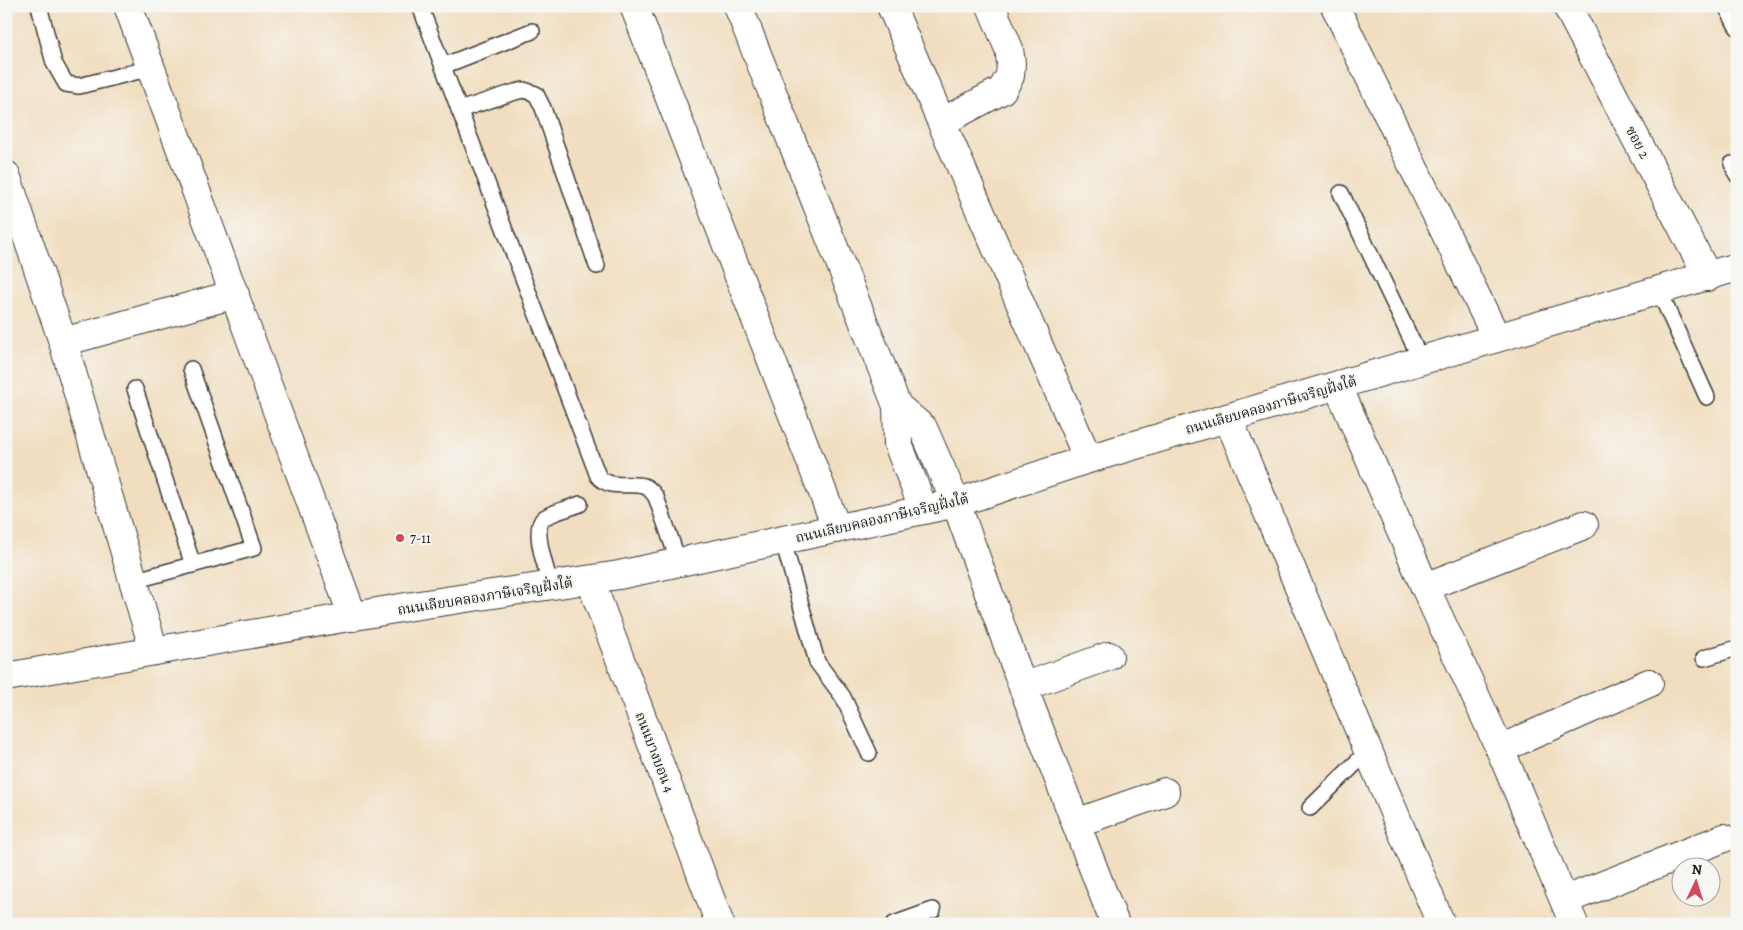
<svg xmlns="http://www.w3.org/2000/svg" width="1743" height="930" viewBox="0 0 1743 930" font-family="Alegreya,'Noto Serif Thai',serif">
<style>
.lines{fill:none;stroke-linecap:round;stroke-linejoin:round}
.lane-casing{stroke:#3c3935;stroke-width:18}
.street-casing{stroke:#3c3935;stroke-width:30}
.secondary-casing{stroke:#3c3935;stroke-width:30}
.lane{stroke:#fff;stroke-width:15}
.street{stroke:#fff;stroke-width:28}
.secondary{stroke:#fff;stroke-width:28}
.poi-dot{fill:#d1495b;stroke:#f6f6f2;stroke-width:2}
.labels{text-anchor:middle;stroke-width:4;stroke-linejoin:round;paint-order:stroke}
.street-label{font-size:14px;fill:#1c1c1c;stroke:#f6f6f2}
.poi-label{font-size:14px;fill:#1c1c1c;stroke:#f6f6f2;text-anchor:start}
</style>
<rect width="100%" height="100%" fill="#f6f6f2"/>
<filter id="ink" filterUnits="userSpaceOnUse"><feTurbulence type="fractalNoise" baseFrequency=".02" numOctaves="2"/><feDisplacementMap in="SourceGraphic" scale="10" xChannelSelector="R" yChannelSelector="G"/><feConvolveMatrix kernelMatrix="1 2 1 2 8 2 1 2 1" color-interpolation-filters="sRGB"/></filter>
<filter id="wash" filterUnits="userSpaceOnUse"><feTurbulence type="fractalNoise" baseFrequency=".0096" numOctaves="4" result="noise"/><feDisplacementMap in="SourceGraphic" scale="20" xChannelSelector="R" yChannelSelector="G"/><feGaussianBlur stdDeviation="1.12" result="paint"/><feColorMatrix in="noise" values="0 0 0 0 0 0 0 0 0 0 0 0 0 0 0 0 0 1.4 0 .05"/><feComposite in="paint" operator="in"/></filter>
<g filter="url(#wash)">
<rect width="100%" height="100%" fill="#f1dec0"/>
</g>
<g filter="url(#ink)">
<g class="lines">
<defs>
<g id="lane">
<polyline points="39,6 54,63 66,84 79,86 151,68"/>
<path d="M420,6L598,476C609,490 629,482 644,486C650,488 653,493 656,497L679,563"/>
<polyline points="1726,6 1737,27"/>
<polyline points="443,66 532,31"/>
<polyline points="459,110 515,92 524,90 536,94 543,108 597,266"/>
<polyline points="1732,164 1737,175"/>
<polyline points="1341,193 1421,360"/>
<polyline points="1659,291 1707,397"/>
<polyline points="135,389 193,565"/>
<polyline points="783,541 817,662 843,697 869,753"/>
<polyline points="133,581 254,548 191,369"/>
<path d="M551,586C547,571 531,529 544,518C550,513 571,508 580,504"/>
<polyline points="1704,658 1737,648"/>
<polyline points="1310,808 1369,750"/>
<polyline points="894,924 933,910"/>
</g>
<g id="street">
<polyline points="128,6 353,617"/>
<polyline points="634,6 837,529"/>
<polyline points="738,6 897,406 898,444 924,510"/>
<polyline points="891,6 1088,459"/>
<polyline points="1335,6 1496,337"/>
<polyline points="1567,6 1708,277"/>
<polyline points="942,122 1002,90 1010,76 1011,63 1009,49 991,6"/>
<polyline points="6,175 63,342 154,651"/>
<polyline points="63,342 235,294"/>
<polyline points="1338,386 1425,587 1500,749 1574,924"/>
<polyline points="897,406 923,428 956,503 1023,687 1115,924"/>
<polyline points="1228,418 1441,924"/>
<polyline points="1425,587 1584,525"/>
<polyline points="1023,687 1109,656"/>
<polyline points="1500,749 1649,683"/>
<polyline points="1076,823 1165,792"/>
<polyline points="1565,900 1724,838"/>
</g>
<g id="secondary">
<polyline points="590,580 720,924"/>
<polyline points="6,677 406,607 619,575 956,503 1088,459 1737,267"/>
</g>
</defs>
<use href="#lane" class="lane-casing"/>
<use href="#street" class="street-casing"/>
<use href="#secondary" class="secondary-casing"/>
<use href="#lane" class="lane"/>
<use href="#street" class="street"/>
<use href="#secondary" class="secondary"/>
</g>
</g>
<circle class="poi-dot" cx="400" cy="538" r="5"/>
<g class="labels">
<g class="street-label">
<text transform="translate(1638 142) rotate(62)" y="5">ซอย 2</text>
<text transform="translate(1271 405) rotate(-16)" y="5">ถนนเลียบคลองภาษีเจริญฝั่งใต้</text>
<text transform="translate(882 518) rotate(-13)" y="5">ถนนเลียบคลองภาษีเจริญฝั่งใต้</text>
<text transform="translate(485 596) rotate(-9)" y="5">ถนนเลียบคลองภาษีเจริญฝั่งใต้</text>
<text transform="translate(655 752) rotate(69)" y="5">ถนนบางบอน 4</text>
</g>
<g class="poi-label">
<text x="410" y="543">7-11</text>
</g>
</g>
<rect width="1743" height="930" fill="none" stroke="#f6f6f2" stroke-width="25"/>
<g transform="translate(1696 882) rotate(4)"><circle r="24" fill="#f6f6f2" stroke="#9f9f9c"/>
<path d="M0-4L9 19L0 12L-9 19Z" fill="#d1495b"/>
<text y="-8" font-size="14" font-weight="bold" text-anchor="middle" fill="#1c1c1c">N</text>
</g>
</svg>
